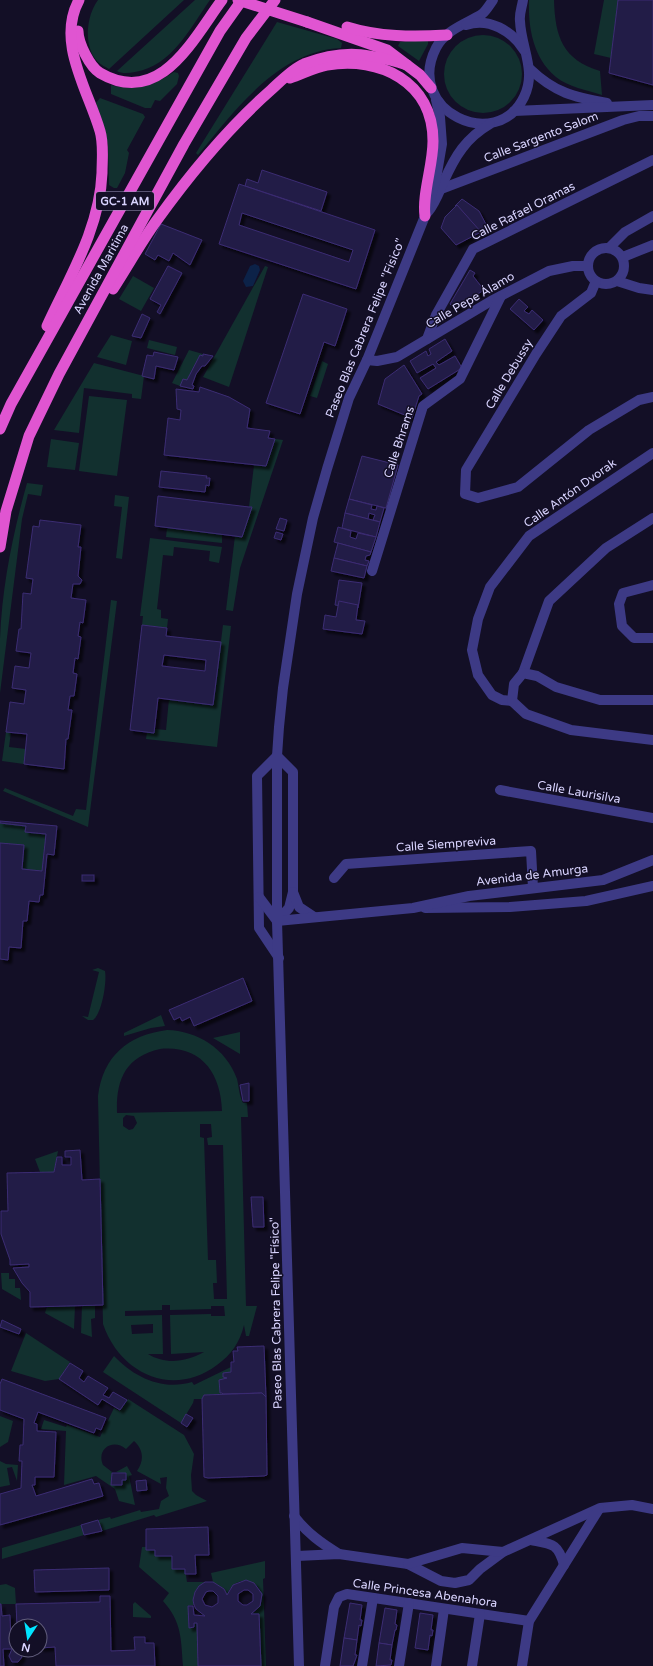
<svg xmlns="http://www.w3.org/2000/svg" width="653" height="1666" viewBox="0 0 653 1666" font-family="'Varela Round',sans-serif">
<style>
.green{fill:#12302f;fill-rule:evenodd}
.water{fill:#0c2248}
.building{fill:#241b47;stroke:#3b2d73;fill-rule:evenodd;filter:url(#shadow)}
.lines{fill:none;stroke-linecap:round;stroke-linejoin:round}
.minor{stroke:#3d3a85;stroke-width:10}
.tertiary{stroke:#3d3a85;stroke-width:10}
.trunk{stroke:#e055d1;stroke-width:11}
.trunk-bridge{stroke:#e055d1;stroke-width:11}
.labels{text-anchor:middle;stroke-width:3;stroke-linejoin:round;paint-order:stroke}
.shield{fill:#130f26;stroke:#9e99be;stroke-width:1}
.shield-label{font-size:11px;font-weight:bold;fill:#d9d4ff}
.street-label{font-size:12px;fill:#d9d4ff;stroke:#130f26}
</style>
<defs>
<filter id="shadow"><feDropShadow dx="3.5" dy="3.5" stdDeviation="1" flood-color="#0009"/></filter>
</defs>
<rect width="100%" height="100%" fill="#130f26"/>
<g class="green">
<path d="M98,0H184L109,69C106,67 101,65 98,62C83,47 86,16 98,0Z"/>
<path d="M195,0H210C190,28 172,66 135,72C129,73 122,74 117,71Z"/>
<path d="M529,0H554C555,37 563,60 600,71L602,95C587,90 568,87 556,77C533,58 528,27 529,0Z"/>
<polygon points="604,0 618,0 611,58 594,54"/>
<path d="M277,22L337,39L342,43L341,48C278,51 235,110 198,155L196,153Z"/>
<circle cx="483" cy="74" r="39"/>
<polygon points="425,40 428,41 428,44 419,61 398,46 400,42"/>
<path d="M174,72L178,73L179,76L177,84L160,101L155,100L151,108H145L111,94V85C135,92 154,85 174,72Z"/>
<polygon points="100,98 143,114 145,117 127,150 129,153 125,173 117,188 114,188 109,185 108,145 96,103"/>
<polygon points="265,266 268,267 229,387 203,377"/>
<polygon points="133,276 154,288 141,311 119,299"/>
<polygon points="111,335 132,341 126,365 97,357"/>
<polygon points="149,340 177,347 175,355 147,348"/>
<polygon points="189,350 203,354 203,356 200,355 187,380 180,386 172,383"/>
<polygon points="322,361 328,364 317,398 310,396"/>
<polygon points="94,363 144,376 141,399 132,398 132,394 84,388 79,433 54,430"/>
<polygon points="89,396 127,400 117,476 79,471"/>
<polygon points="51,439 79,443 75,470 47,467"/>
<polygon points="275,439 283,440 240,568 233,611 226,610 235,536 242,537 249,507 254,465 266,466"/>
<path d="M27,483L43,485L41,496L28,494L22,519L0,693C0,675 0,657 0,639C2,586 13,533 27,483Z"/>
<polygon points="115,495 129,497 122,559 116,558 122,507 114,506"/>
<polygon points="167,528 222,534 222,543 166,537"/>
<polygon points="150,538 222,547 219,563 209,561 210,551 174,547 173,556 163,555 157,609 161,610 161,618 168,619 167,628 142,625 143,616 140,616"/>
<polygon points="111,600 117,601 88,827 3,791 5,788 73,816 76,809 86,810"/>
<polygon points="223,625 231,626 217,747 146,739 147,732 154,733 155,729 166,730 169,699 213,705"/>
<polygon points="6,732 11,732 9,747 26,749 24,764 2,761"/>
<polygon points="0,823 26,826 25,831 46,834 42,871 22,869 24,845 0,843"/>
<path d="M98,968L105,971C107,982 102,1014 93,1020H88L82,1016L88,1017L99,972L92,970Z"/>
<polygon points="161,1015 165,1026 151,1028 124,1036 124,1033"/>
<path d="M167,1030C197,1031 226,1048 237,1079C239,1087 239,1095 243,1103H247L248,1117H241L246,1306H257L249,1336H246L244,1325C240,1342 231,1355 217,1365C173,1398 120,1374 103,1324L98,1096C103,1056 128,1035 167,1030ZM160,1049C201,1045 221,1073 222,1111L117,1113C116,1080 125,1057 160,1049ZM126,1115L134,1116L137,1123L133,1129L129,1130L123,1126V1118ZM200,1124H211L212,1137L207,1138L208,1145H223L227,1299H214L213,1283H217L216,1260H208L204,1138L200,1137ZM162,1305H170V1310L211,1309V1306H224L225,1316H211V1314L170,1315L171,1354L204,1352C186,1362 166,1365 148,1354H163L162,1315L125,1316V1311L162,1310ZM153,1324V1333L132,1334L131,1325Z"/>
<polygon points="240,1032 240,1054 213,1038"/>
<polygon points="58,1151 54,1172 40,1172 35,1159"/>
<polygon points="1,1273 9,1273 9,1279 15,1279 15,1288 20,1288 21,1300 2,1289"/>
<polygon points="82,1305 95,1305 95,1318 91,1319 92,1337 81,1333"/>
<polygon points="47,1306 75,1306 74,1329 45,1313"/>
<polygon points="26,1333 70,1362 59,1379 45,1381 11,1371"/>
<path d="M114,1356C134,1377 162,1391 192,1382L194,1385L231,1367V1372L223,1373V1377L227,1378L219,1380L220,1393L223,1394L204,1395L202,1399H194L193,1403L181,1423L103,1372Z"/>
<path d="M128,1399L184,1435L194,1454L191,1475L192,1491L196,1495L207,1501L156,1517L154,1515L102,1531L98,1520L110,1517L111,1519L140,1510L141,1512L159,1509L161,1501L169,1496L166,1488L167,1477L160,1478L161,1484L137,1471C144,1461 144,1450 134,1441L126,1449C113,1438 96,1449 103,1465L112,1472L111,1485H122V1480H126V1474L116,1472L127,1466L132,1475L129,1476L135,1505L119,1501L115,1489L96,1476L64,1485L66,1431L41,1429L44,1420L66,1427L67,1425L100,1437L114,1408L120,1411Z"/>
<polygon points="0,1416 13,1421 8,1442 0,1447"/>
<polygon points="0,1461 6,1464 18,1465 17,1481 12,1467 7,1468 10,1485 0,1487"/>
<polygon points="81,1525 84,1535 2,1559 2,1548"/>
<path d="M142,1547H146L147,1550H155L156,1556H172V1569H185L187,1582H205C197,1587 191,1594 194,1605L188,1606L189,1628L194,1627V1623H197L198,1666H183C181,1639 182,1622 163,1601L169,1593L139,1567Z"/>
<path d="M265,1561V1578L263,1579L266,1666H261L259,1615L251,1614C265,1607 265,1593 254,1583C241,1578 232,1582 227,1595L224,1589L213,1582L211,1573Z"/>
<polygon points="6,1584 15,1588 16,1604 0,1604 0,1585"/>
<polygon points="135,1602 151,1616 151,1618 133,1617 133,1604"/>
</g>
<polygon class="water" points="255,264 259,266 260,270 253,286 246,287 243,281 250,266"/>
<g class="building">
<polygon points="618,0 653,0 653,85 609,73"/>
<polygon points="262,170 327,192 321,211 245,186 247,179 258,183"/>
<path d="M239,184L375,230L356,289L219,244ZM242,213L353,250L349,262L239,225Z"/>
<polygon points="462,199 479,211 489,230 481,234 455,206"/>
<polygon points="457,205 481,232 456,245 441,228 445,217"/>
<polygon points="161,224 202,240 190,265 173,253 169,261 158,255 155,260 145,254"/>
<polygon points="168,266 182,273 160,314 157,312 161,305 150,299"/>
<polygon points="470,270 475,273 473,276 484,290 455,308 453,307 450,304"/>
<polygon points="303,294 347,309 335,346 324,342 300,414 266,403"/>
<polygon points="519,299 528,307 524,311 529,314 532,310 543,320 534,330 510,309"/>
<polygon points="142,314 150,318 141,338 132,336"/>
<polygon points="445,339 452,351 436,362 439,365 455,356 462,368 428,389 420,378 436,368 433,364 417,373 410,361 426,351 428,356 431,354 429,349"/>
<polygon points="154,352 178,357 174,370 156,366 154,379 142,376 147,355 153,356"/>
<polygon points="203,354 213,356 205,366 202,366 196,374 192,385 194,386 193,389 180,386 183,379 187,380 200,355 203,356"/>
<polygon points="404,365 422,394 419,396 412,418 378,404 385,379"/>
<polygon points="200,387 229,397 250,409 247,428 270,431 268,438 275,439 266,466 164,455 168,418 180,420 181,410 177,409 176,389 199,392"/>
<polygon points="362,456 398,465 386,508 349,499"/>
<polygon points="161,471 207,476 206,478 210,478 209,486 206,485 205,492 159,487"/>
<polygon points="158,496 249,507 252,507 242,537 235,536 155,526"/>
<polygon points="349,499 372,505 371,509 376,510 377,506 384,508 380,522 373,520 375,515 369,513 368,519 345,513"/>
<polygon points="345,513 380,522 376,537 342,528"/>
<polygon points="280,518 287,520 284,531 276,529"/>
<polygon points="40,520 81,525 78,547 81,547 78,576 82,580 80,584 73,584 71,598 86,600 83,623 80,622 78,636 81,637 78,659 75,658 73,673 77,674 74,696 70,696 68,710 72,710 68,739 66,739 64,769 24,764 27,734 6,732 10,702 24,704 26,690 12,688 15,666 29,668 31,653 16,651 19,629 21,629 23,593 31,594 33,579 26,578 33,526 39,527"/>
<polygon points="338,527 351,531 350,537 356,539 358,533 376,537 371,552 334,542"/>
<polygon points="276,532 283,534 281,540 274,538"/>
<polygon points="338,543 371,552 370,555 366,556 365,560 369,561 367,566 334,558"/>
<polygon points="334,558 367,566 364,578 331,571"/>
<polygon points="339,580 362,583 358,608 335,605"/>
<polygon points="339,601 358,605 356,620 365,621 362,634 323,629 325,615 336,617"/>
<path d="M142,625L167,628L166,636L221,642L213,705L158,698L154,733L130,730ZM164,655L206,660L205,671L162,666Z"/>
<polygon points="0,821 57,826 54,855 47,854 43,895 40,895 39,902 29,901 27,921 23,921 21,948 9,947 8,960 0,959 0,843 24,845 22,869 42,871 46,834 25,832 26,826 0,823"/>
<rect x="82" y="875" width="12" height="6"/>
<polygon points="243,978 252,1001 194,1026 190,1017 182,1021 180,1017 174,1020 169,1010"/>
<polygon points="249,1083 249,1101 243,1101 240,1085"/>
<polygon points="80,1150 82,1180 100,1179 103,1305 30,1307 30,1292 22,1283 13,1268 29,1267 29,1264 10,1265 10,1260 1,1234 1,1211 8,1211 7,1173 54,1172 57,1157 62,1157 62,1165 71,1165 71,1157 65,1157 65,1151"/>
<polygon points="251,1197 263,1197 264,1227 253,1227"/>
<polygon points="2,1320 21,1329 19,1334 0,1327"/>
<polygon points="264,1346 266,1397 262,1393 223,1394 222,1393 220,1393 219,1380 227,1378 223,1377 223,1373 231,1372 231,1362 234,1362 233,1351 238,1351 237,1347"/>
<polygon points="70,1363 83,1371 79,1378 84,1382 88,1376 108,1388 103,1395 109,1398 113,1392 127,1400 120,1410 102,1399 98,1405 59,1379"/>
<polygon points="2,1379 106,1418 101,1430 96,1428 94,1433 38,1412 34,1423 37,1424 37,1431 56,1432 54,1477 35,1477 35,1485 32,1485 36,1496 92,1479 94,1484 99,1483 103,1496 0,1525 0,1494 21,1488 22,1461 19,1461 20,1445 23,1445 24,1419 0,1410 0,1384"/>
<polygon points="262,1393 266,1397 267,1475 264,1476 208,1478 204,1477 202,1399 204,1395"/>
<polygon points="186,1414 193,1418 187,1427 181,1423"/>
<polygon points="112,1473 126,1473 126,1480 122,1480 122,1485 111,1485"/>
<polygon points="146,1480 147,1490 137,1491 136,1481"/>
<polygon points="98,1520 102,1531 84,1535 81,1525"/>
<polygon points="208,1527 209,1555 195,1555 196,1574 185,1574 185,1569 172,1569 172,1556 155,1556 155,1550 146,1550 146,1529"/>
<polygon points="109,1568 109,1590 35,1592 34,1570"/>
<path d="M246,1580L254,1583L262,1594L260,1606L251,1614H259L261,1666H198L197,1623H194V1627L189,1628L188,1606H193L194,1615L205,1616L196,1609L194,1605L193,1600L195,1592L199,1586L205,1582H213L224,1589L227,1595L233,1585ZM244,1590H248L253,1594V1601L247,1605H243L238,1601V1594ZM209,1591H213L218,1596V1603L212,1607L205,1605L202,1599L206,1592Z"/>
<polygon points="100,1596 110,1596 111,1651 135,1650 134,1637 145,1637 145,1643 154,1643 155,1666 56,1666 55,1647 40,1648 40,1626 17,1626 16,1604 100,1602"/>
<polygon points="350,1603 362,1605 360,1620 362,1620 361,1626 359,1625 357,1640 344,1638"/>
<polygon points="0,1604 1,1604 2,1616 10,1615 11,1644 16,1643 16,1650 19,1651 22,1657 18,1662 12,1662 9,1656 12,1649 3,1649 4,1666 0,1666"/>
<polygon points="385,1608 397,1610 395,1624 397,1625 396,1630 395,1630 392,1645 379,1643"/>
<polygon points="420,1613 433,1615 431,1630 433,1630 432,1636 430,1635 428,1650 415,1648"/>
<polygon points="344,1638 357,1640 355,1655 357,1655 353,1666 340,1666"/>
<polygon points="379,1643 392,1645 390,1660 392,1660 391,1665 376,1666"/>
</g>
<g class="lines">
<g class="minor">
<polyline points="441,189 623,120 639,116 653,116"/>
<circle cx="606" cy="266" r="18"/>
<polyline points="609,248 625,232 653,216"/>
<polyline points="623,257 653,245"/>
<polyline points="596,281 591,293 561,316 536,354 466,470 465,494 478,498 518,487 589,430 639,400 653,397"/>
<polyline points="617,281 639,288 653,290"/>
<polyline points="427,339 436,315 473,249 653,160"/>
<polyline points="367,360 377,361 397,357 491,301 549,271 573,266 588,266"/>
<polyline points="372,571 423,406 460,379 501,296"/>
<polyline points="653,585 623,593 619,604 622,626 634,638 653,638"/>
<polyline points="523,673 549,601 606,548 653,518"/>
<polyline points="512,701 502,700 492,695 478,675 472,650 478,619 490,587 529,536 653,453"/>
<polyline points="500,790 653,818"/>
<polyline points="334,878 346,864 531,851 533,888"/>
<polyline points="425,908 510,907 586,901 653,886"/>
<path d="M294,1516C307,1533 321,1543 339,1554"/>
<path d="M531,1540C552,1544 558,1543 564,1565"/>
<polyline points="297,1556 339,1554 408,1564 441,1581 455,1583 469,1580 480,1569 503,1552 600,1508 632,1505 653,1509"/>
<polyline points="408,1564 462,1548 503,1552"/>
<polyline points="325,1666 334,1607 339,1597 347,1594 529,1621"/>
<polyline points="362,1666 373,1598"/>
<polyline points="399,1666 409,1603"/>
<polyline points="436,1666 444,1609"/>
<polyline points="472,1666 480,1614"/>
<polyline points="522,1666 529,1621 599,1509"/>
</g>
<g class="tertiary">
<path d="M493,0C490,4 486,11 482,14C466,24 445,30 436,48C404,111 497,154 524,97C537,71 521,48 520,21C519,14 522,7 523,0"/>
<path d="M466,25C489,17 512,31 524,50"/>
<path d="M530,69C555,93 574,97 607,103"/>
<polyline points="514,111 653,105"/>
<path d="M428,212C436,202 439,192 444,181C455,156 466,138 490,124"/>
<polyline points="653,700 600,700 556,687 537,676 523,673 514,684 512,701 526,714 571,730 653,740"/>
<polyline points="277,756 257,776 259,928 279,958"/>
<polyline points="277,756 293,772 293,892 289,908 277,921"/>
<polyline points="293,892 299,907 314,917"/>
<polyline points="259,897 277,921"/>
<polyline points="277,921 413,908 469,896 603,880 653,860"/>
<polyline points="299,1666 277,921 277,756 279,727 283,688 297,594 313,518 327,469 349,398 367,360 425,216 436,179 442,144 440,117 436,100"/>
</g>
<g class="trunk">
<polyline points="307,22 387,50 420,75 431,88"/>
<path d="M347,27C379,37 413,37 447,35"/>
<path d="M78,31C78,43 90,67 100,73C160,108 193,39 222,0"/>
<path d="M290,78C302,74 315,67 327,65C380,56 433,82 433,141C433,166 422,194 425,216"/>
<path d="M113,289C128,266 141,242 157,220C190,174 228,128 271,90C280,82 292,69 304,64C343,49 368,53 407,65"/>
<path d="M47,326C69,278 100,228 102,173C102,159 104,144 100,131C88,90 56,42 79,0"/>
<polyline points="0,429 11,404 220,31 242,0"/>
<polyline points="0,547 6,511 29,436 59,374 184,144 246,38 275,0"/>
</g>
<polyline class="trunk-bridge" points="238,0 307,22"/>
</g>
<g class="labels">
<rect class="shield" x="96" y="192" width="58" height="18" rx="3"/>
<g class="shield-label">
<text x="125" y="205">GC-1 AM</text>
</g>
<g class="street-label">
<text transform="translate(541 137) rotate(-21)" y="4">Calle Sargento Salom</text>
<text transform="translate(523 211) rotate(-27)" y="4">Calle Rafael Oramas</text>
<text transform="translate(101 269) rotate(-61)" y="4">Avenida Maritima</text>
<text transform="translate(470 300) rotate(-30)" y="4">Calle Pepe Álamo</text>
<text transform="translate(365 328) rotate(-68)" y="4">Paseo Blas Cabrera Felipe "Físico"</text>
<text transform="translate(509 374) rotate(-59)" y="4">Calle Debussy</text>
<text transform="translate(399 442) rotate(-72)" y="4">Calle Bhrams</text>
<text transform="translate(570 493) rotate(-35)" y="4">Calle Antón Dvorak</text>
<text transform="translate(579 792) rotate(10)" y="4">Calle Laurisilva</text>
<text transform="translate(446 844) rotate(-4)" y="4">Calle Siempreviva</text>
<text transform="translate(532 875) rotate(-7)" y="4">Avenida de Amurga</text>
<text transform="translate(276 1313) rotate(-91)" y="4">Paseo Blas Cabrera Felipe "Físico"</text>
<text transform="translate(425 1593) rotate(8)" y="4">Calle Princesa Abenahora</text>
</g>
</g>
<g transform="translate(28 1638) rotate(192)"><circle r="19" fill="#130f26" stroke="#625e7d"/>
<path d="M0-3L7 15L0 10L-7 15Z" fill="#00e5ff"/>
<text y="-6" font-size="11" font-weight="bold" text-anchor="middle" fill="#d9d4ff">N</text>
</g>
</svg>
